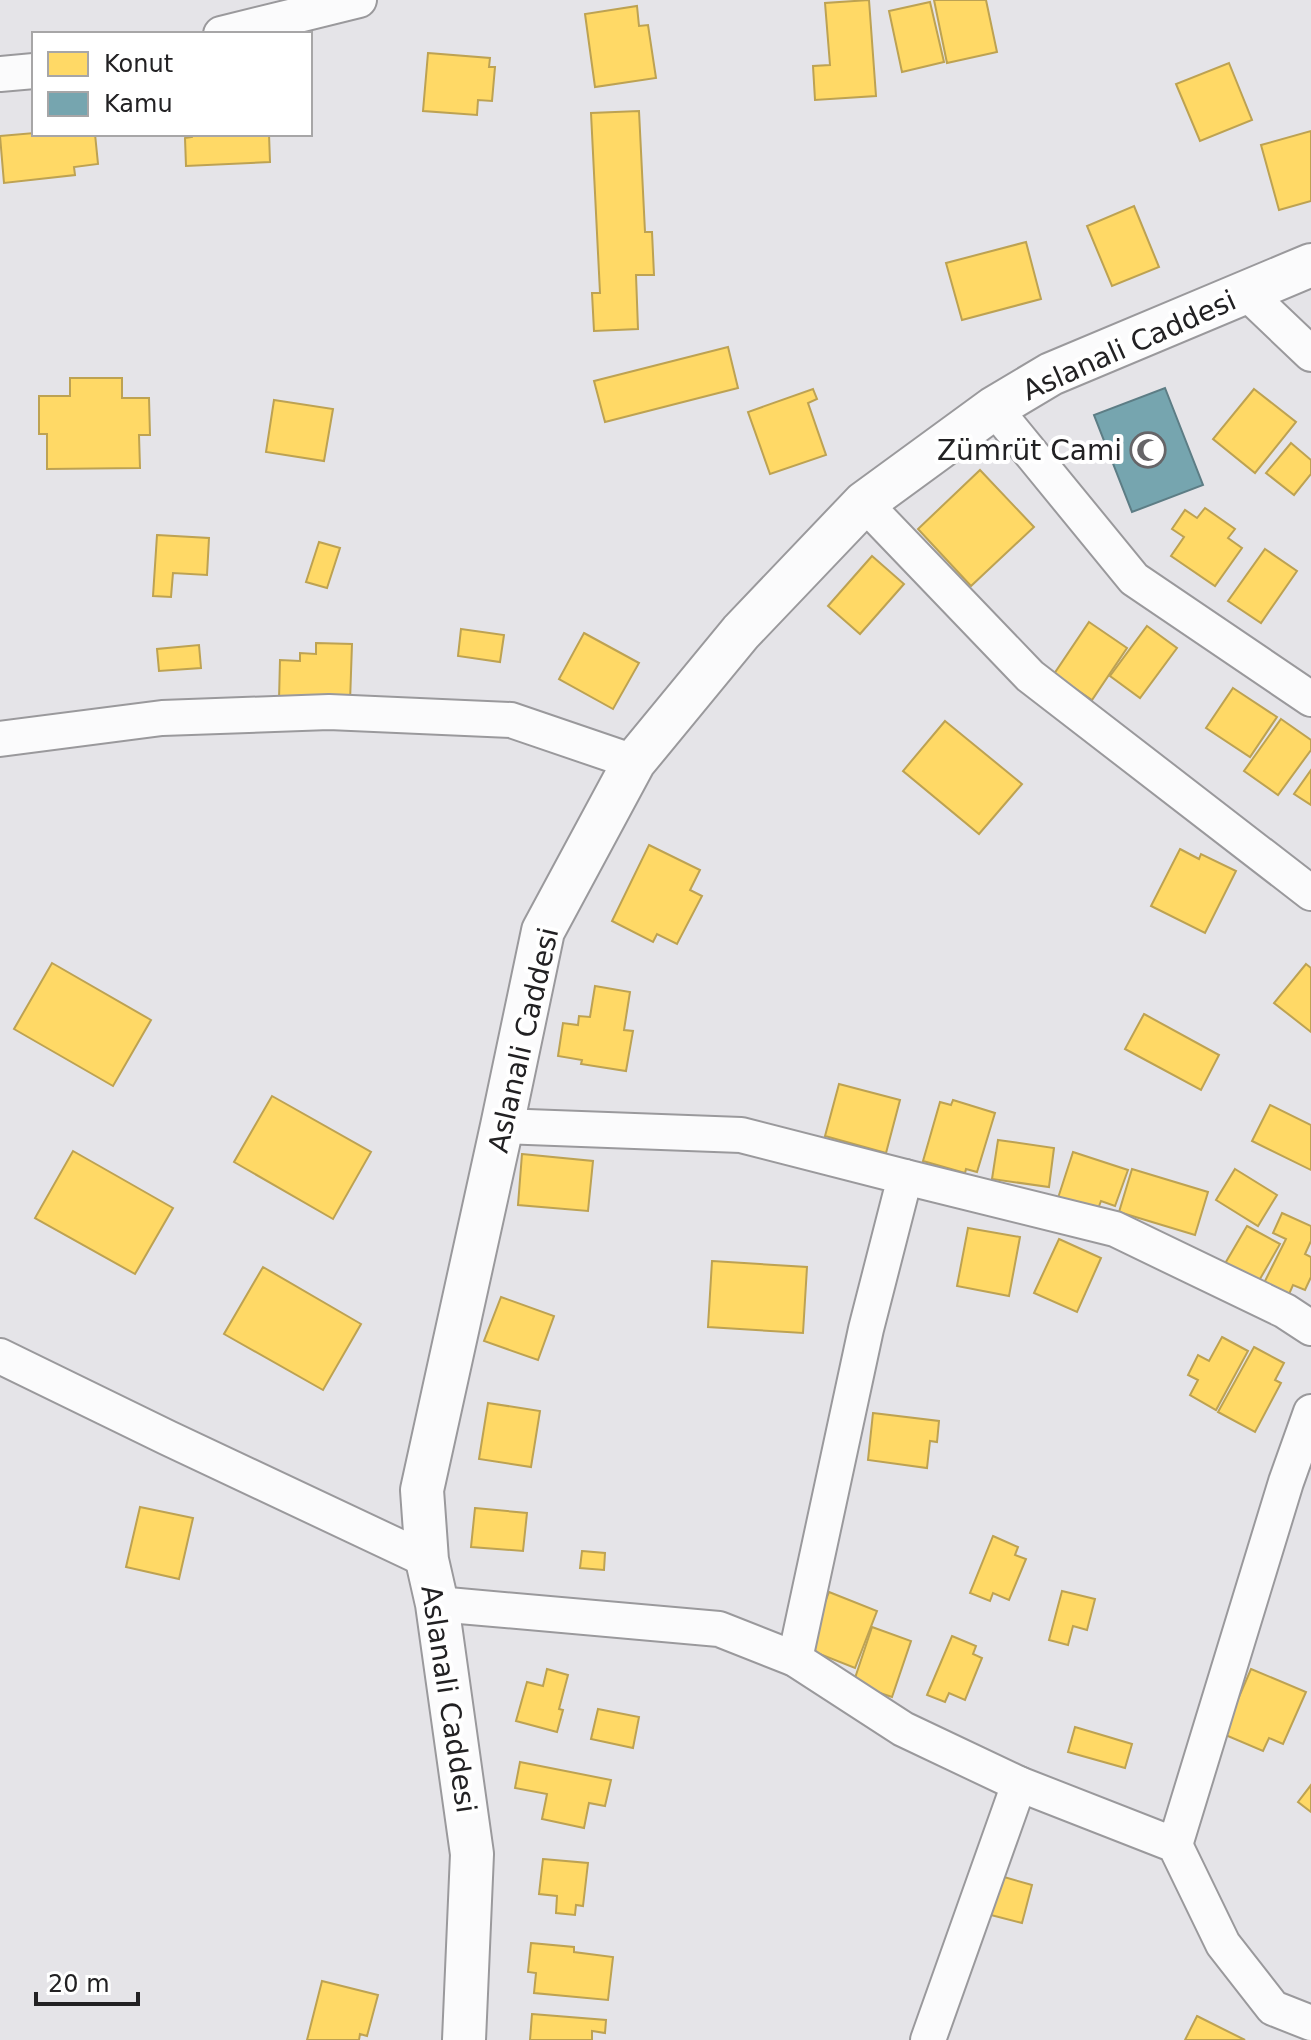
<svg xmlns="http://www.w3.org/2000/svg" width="1311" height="2040" viewBox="0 0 1311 2040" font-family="'DejaVu Sans',sans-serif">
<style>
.homes{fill:#ffd966;stroke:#bda252;stroke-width:2}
.public{fill:#76a5af;stroke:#5d7d85;stroke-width:2}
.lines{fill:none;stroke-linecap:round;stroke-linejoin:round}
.minor-casing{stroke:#9a999c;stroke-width:38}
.tertiary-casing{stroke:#9a999c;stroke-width:46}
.minor{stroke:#fbfbfc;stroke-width:34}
.tertiary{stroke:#fbfbfc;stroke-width:42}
.labels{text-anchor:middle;stroke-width:8;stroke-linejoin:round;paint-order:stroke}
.street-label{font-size:28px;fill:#222123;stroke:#fff}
.poi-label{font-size:28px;fill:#222123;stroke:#fff;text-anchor:end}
</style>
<rect width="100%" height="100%" fill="#e5e4e8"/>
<g class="homes">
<polygon points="869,0 876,96 815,100 813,66 830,65 825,3"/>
<polygon points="934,0 986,0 997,52 947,63"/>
<polygon points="930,2 944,62 902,72 889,11"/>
<polygon points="637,6 639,26 648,25 656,78 595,87 585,14"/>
<polygon points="428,53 490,58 489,67 495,67 492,101 478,100 477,115 423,111"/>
<polygon points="1229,63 1252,120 1200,141 1176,84"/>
<polygon points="639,111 645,232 652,232 654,275 636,275 638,329 594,331 592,293 600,293 591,113"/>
<polygon points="1311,131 1311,201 1279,210 1261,145"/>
<polygon points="34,133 34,134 95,134 98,164 74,167 75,175 4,183 0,136"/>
<polygon points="192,134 269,134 270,162 186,166 185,138 192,137"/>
<polygon points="1134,206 1159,267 1112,286 1087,226"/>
<polygon points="1026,242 1041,299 962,320 946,263"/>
<polygon points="728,347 738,388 605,422 594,381"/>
<polygon points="70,378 122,378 122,398 149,398 150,435 139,435 140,468 47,469 47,434 39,434 39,396 70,396"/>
<polygon points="813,389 817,399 808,403 826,455 770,474 748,412"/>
<polygon points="1254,389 1296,422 1255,473 1213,439"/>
<polygon points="274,400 333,409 324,461 266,452"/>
<polygon points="1291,443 1311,460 1311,474 1294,495 1266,473"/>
<polygon points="980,470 1034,527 971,586 918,529"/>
<polygon points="1205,508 1235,529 1228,538 1242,548 1215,586 1171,556 1184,537 1172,529 1185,510 1197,518"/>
<polygon points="157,535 209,538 207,575 173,573 171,597 153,596"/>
<polygon points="319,542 340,548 327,588 306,582"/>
<polygon points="1265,549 1297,571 1261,623 1228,601"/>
<polygon points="872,556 904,584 860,634 828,606"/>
<polygon points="1089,622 1127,648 1092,700 1054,674"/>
<polygon points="1147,626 1177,648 1140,698 1110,676"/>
<polygon points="461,629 504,635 500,662 458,656"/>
<polygon points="584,633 639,663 613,709 559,679"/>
<polygon points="316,643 352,644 350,702 279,700 280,660 300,661 300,653 316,654"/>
<polygon points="199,645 201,668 159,671 157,649"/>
<polygon points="1233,688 1277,717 1250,757 1206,728"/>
<polygon points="1281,719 1311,740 1311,750 1278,795 1244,771"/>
<polygon points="945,721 1022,784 979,834 903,771"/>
<polygon points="1311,770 1311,805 1294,794"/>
<polygon points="649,845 700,870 690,890 702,896 677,944 657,934 653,942 612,921"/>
<polygon points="1180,849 1199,859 1201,854 1236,871 1205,933 1151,906"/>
<polygon points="52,963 151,1020 113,1086 14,1029"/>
<polygon points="1306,964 1311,968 1311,1032 1274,1003"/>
<polygon points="595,986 630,992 624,1030 633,1031 626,1071 581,1064 582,1060 558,1056 563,1023 578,1025 579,1016 590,1017"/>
<polygon points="1144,1014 1219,1055 1201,1090 1125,1049"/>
<polygon points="839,1084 900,1100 886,1153 825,1136"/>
<polygon points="272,1096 371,1152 333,1219 234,1162"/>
<polygon points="953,1100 995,1113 977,1172 966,1169 965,1173 923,1161 940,1102 951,1105"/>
<polygon points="1270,1105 1311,1125 1311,1170 1252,1141"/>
<polygon points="998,1140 1054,1148 1049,1187 992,1179"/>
<polygon points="73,1151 173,1208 135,1274 35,1218"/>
<polygon points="1073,1152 1128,1170 1115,1206 1101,1201 1096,1214 1057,1201"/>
<polygon points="522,1154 593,1161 588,1211 518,1205"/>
<polygon points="1132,1169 1208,1192 1195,1235 1119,1212"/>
<polygon points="1235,1169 1277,1195 1258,1226 1216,1200"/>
<polygon points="1282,1213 1311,1226 1311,1241 1305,1254 1311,1257 1311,1277 1305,1290 1293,1285 1286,1301 1261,1289 1286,1239 1273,1233"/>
<polygon points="1247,1226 1280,1244 1256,1286 1223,1267"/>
<polygon points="968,1228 1020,1237 1009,1296 957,1286"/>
<polygon points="1059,1239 1101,1258 1077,1312 1034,1293"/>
<polygon points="712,1261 807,1267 803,1333 708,1327"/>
<polygon points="263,1267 361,1324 323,1390 224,1334"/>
<polygon points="501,1297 554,1316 538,1360 484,1341"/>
<polygon points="1222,1337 1248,1351 1216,1410 1190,1395 1198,1380 1188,1375 1198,1355 1209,1361"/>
<polygon points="1254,1347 1284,1363 1275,1380 1281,1383 1255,1432 1218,1412"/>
<polygon points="488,1403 540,1411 531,1467 479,1459"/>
<polygon points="873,1413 939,1421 937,1442 930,1441 927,1468 868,1460"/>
<polygon points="140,1507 193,1518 179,1579 126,1567"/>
<polygon points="475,1508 527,1513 523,1551 471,1547"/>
<polygon points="993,1536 1018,1547 1015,1555 1026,1559 1009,1600 993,1593 990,1601 970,1593"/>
<polygon points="582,1551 605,1553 604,1570 580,1568"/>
<polygon points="1062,1591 1095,1599 1087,1630 1073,1626 1068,1645 1049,1640"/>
<polygon points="829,1592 877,1611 855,1668 807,1649"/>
<polygon points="872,1627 911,1641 892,1697 853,1684"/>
<polygon points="952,1636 976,1646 973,1654 982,1658 965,1700 949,1693 945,1702 927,1695"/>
<polygon points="547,1669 568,1675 559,1709 563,1710 557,1732 516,1721 527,1682 543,1686"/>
<polygon points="1251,1669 1306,1692 1283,1744 1269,1738 1263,1751 1223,1734"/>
<polygon points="598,1709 639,1717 633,1748 591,1739"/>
<polygon points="1075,1727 1132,1744 1125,1768 1068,1752"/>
<polygon points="520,1762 611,1780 605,1806 589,1803 584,1828 542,1819 547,1794 515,1788"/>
<polygon points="1311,1785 1311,1812 1298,1802"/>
<polygon points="543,1859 588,1863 583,1906 576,1905 575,1915 556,1913 557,1896 539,1894"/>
<polygon points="997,1875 1032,1885 1022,1923 987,1914"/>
<polygon points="531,1943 574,1947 574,1952 613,1957 608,2000 534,1993 536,1973 528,1972"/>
<polygon points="322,1981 378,1995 367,2036 360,2034 359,2040 307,2040"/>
<polygon points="532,2014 606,2020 605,2033 592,2031 592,2040 530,2040"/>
<polygon points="1197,2016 1245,2040 1185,2040"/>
</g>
<polygon class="public" points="1165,388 1203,485 1132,512 1094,415"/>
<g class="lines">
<defs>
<g id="minor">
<polyline points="221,34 359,0"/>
<polyline points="0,74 34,71"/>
<polyline points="1247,293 1311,354"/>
<polyline points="994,408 1134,579 1311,699"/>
<polyline points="864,503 1030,676 1311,893"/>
<polyline points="0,739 162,718 329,712 511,720 634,762"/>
<polyline points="502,1126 741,1135 905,1177 866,1329 795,1659"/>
<polyline points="905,1177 1115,1229 1285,1311 1311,1328"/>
<polyline points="0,1356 168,1438 427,1560"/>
<polyline points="437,1604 719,1629 795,1659 903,1729 1019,1784 1175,1845 1223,1944 1273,2008 1311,2023"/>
<polyline points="1175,1845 1286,1482 1311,1412"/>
<polyline points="928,2040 1019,1784"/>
</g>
<polyline id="tertiary" points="464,2040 472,1854 437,1604 427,1560 422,1490 502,1126 543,931 634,762 741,632 864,503 994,408 1051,374 1311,265"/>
</defs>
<use href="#minor" class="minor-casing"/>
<use href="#tertiary" class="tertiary-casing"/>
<use href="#minor" class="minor"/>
<use href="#tertiary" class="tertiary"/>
</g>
<defs>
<symbol id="mosque-ring" viewBox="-11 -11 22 22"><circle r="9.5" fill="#fff" stroke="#666568" stroke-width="1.5"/><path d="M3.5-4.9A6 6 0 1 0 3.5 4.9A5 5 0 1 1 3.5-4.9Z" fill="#666568"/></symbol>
</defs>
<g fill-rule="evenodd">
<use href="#mosque-ring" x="1128" y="430" width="40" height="40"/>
</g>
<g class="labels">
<g class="street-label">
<text transform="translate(1129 345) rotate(-24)" y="10">Aslanali Caddesi</text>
<text transform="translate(523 1040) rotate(-77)" y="10">Aslanali Caddesi</text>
<text transform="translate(449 1699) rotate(81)" y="10">Aslanali Caddesi</text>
</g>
<g class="poi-label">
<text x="1122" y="460">Zümrüt Cami</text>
</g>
</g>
<rect x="32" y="32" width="280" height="104" fill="#ffffff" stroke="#a7a6a7" stroke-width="2"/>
<rect x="48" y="52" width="40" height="24" fill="#ffd966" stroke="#a7a6a7" stroke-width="2"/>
<text x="104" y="72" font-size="24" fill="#222123">Konut</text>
<rect x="48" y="92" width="40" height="24" fill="#76a5af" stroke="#a7a6a7" stroke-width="2"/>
<text x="104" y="112" font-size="24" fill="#222123">Kamu</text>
<path d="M36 1992v12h102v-12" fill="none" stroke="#222123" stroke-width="4"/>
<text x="48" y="1992" font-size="24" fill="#222123" stroke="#ffffff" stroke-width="6" paint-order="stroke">20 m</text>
</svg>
